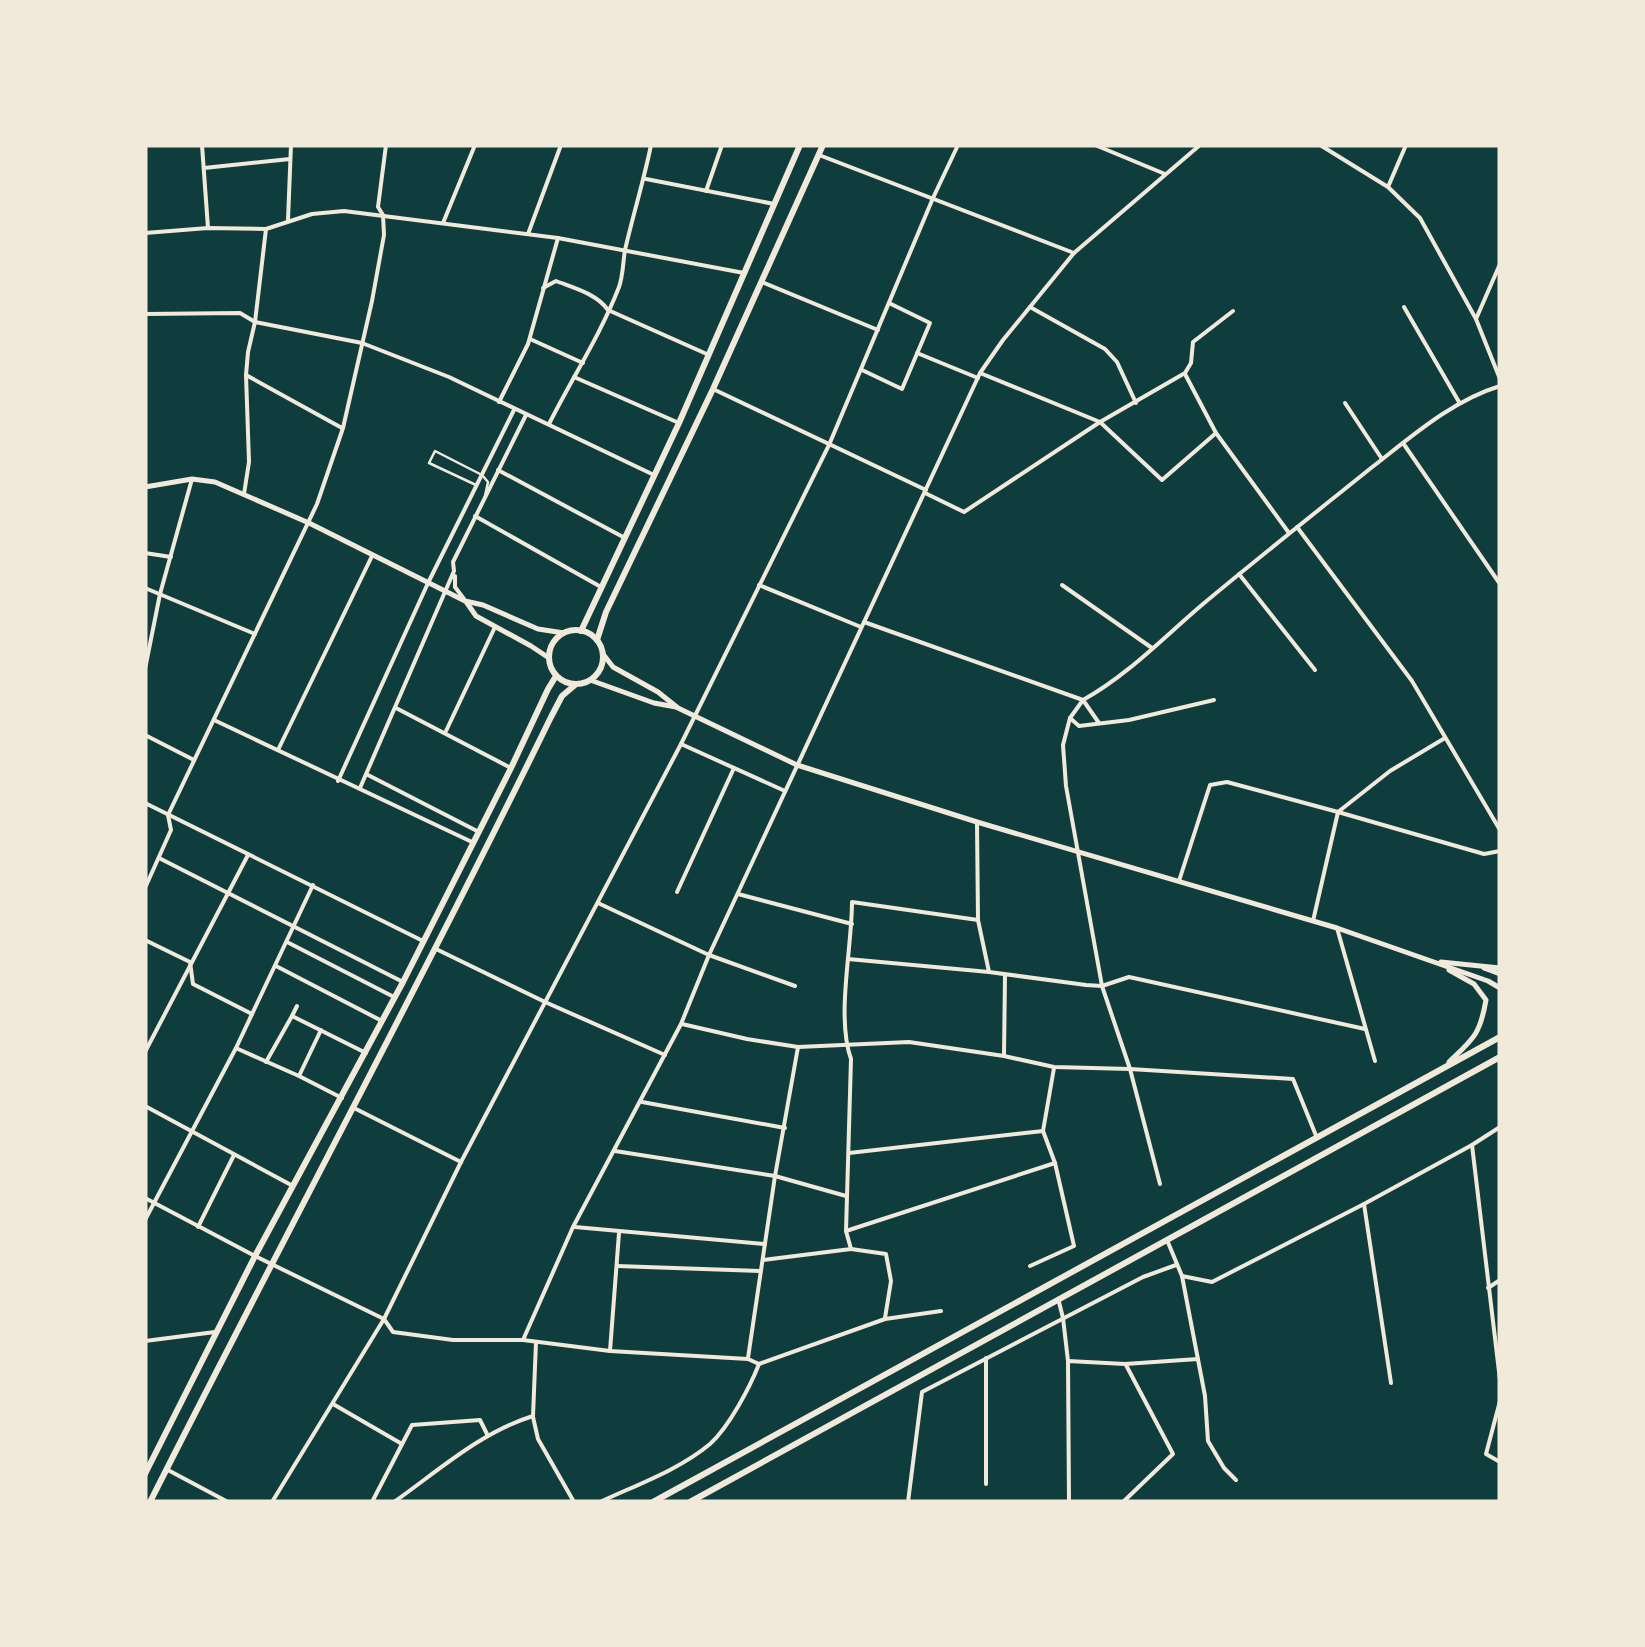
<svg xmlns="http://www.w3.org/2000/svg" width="1645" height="1647" viewBox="0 0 1645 1647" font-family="'Alegreya Sans',sans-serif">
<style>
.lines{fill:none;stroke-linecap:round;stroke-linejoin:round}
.service{stroke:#f1e9da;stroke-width:2.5}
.minor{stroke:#f1e9da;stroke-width:4}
.tertiary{stroke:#f1e9da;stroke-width:5}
.secondary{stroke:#f1e9da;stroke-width:6}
.trunk{stroke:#f1e9da;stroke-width:6}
</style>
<rect width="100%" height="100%" fill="#0f3d3e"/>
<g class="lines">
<polyline class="service" points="476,485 429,463 435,451 482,475 488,482 485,496"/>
<g class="minor">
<polyline points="202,145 208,228"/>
<polyline points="1095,145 1165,174"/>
<polyline points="1320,145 1388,187 1420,218 1476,319 1500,379"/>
<polyline points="819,155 1074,253"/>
<polyline points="204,168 290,159"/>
<polyline points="646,179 774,204"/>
<polyline points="1388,187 1406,145"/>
<polyline points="706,191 722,145"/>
<polyline points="288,220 291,145"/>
<polyline points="443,223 475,145"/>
<polyline points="145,233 208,228 266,229 312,214 344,211 558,238 744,273"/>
<polyline points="528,234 561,145"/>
<polyline points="762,282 878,330"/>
<path d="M543,288L556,281C574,288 597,294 608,310L709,355"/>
<polyline points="1030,307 1105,349 1117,362 1136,403"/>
<polyline points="1404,307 1459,402"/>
<polyline points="145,314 240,313 255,322 362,343 449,377 654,475"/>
<polyline points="1476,319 1500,264"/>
<polyline points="530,339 583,363"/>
<polyline points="917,353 978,378"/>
<polyline points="862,370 902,389 930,323 889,303"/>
<polyline points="980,373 1100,422 1162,480 1216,433"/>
<polyline points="1185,374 1216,433 1289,533"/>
<polyline points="246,375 342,428"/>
<polyline points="574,377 679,423"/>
<polyline points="713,389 926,490"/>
<polyline points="499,402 528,344 558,238"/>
<polyline points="1345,403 1382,459"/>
<path d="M549,424C572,378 600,336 619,287C623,276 623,262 625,250C633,215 644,180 651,145"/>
<polyline points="1403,443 1500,584"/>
<polyline points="498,470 625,538"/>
<polyline points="925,493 964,512 1100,422 1185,373 1191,363 1193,342 1233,311"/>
<polyline points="244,494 249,462 246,375 248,352 255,322 266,229"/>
<polyline points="475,516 601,587"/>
<polyline points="1297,527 1412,681 1500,830"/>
<polyline points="145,553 171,557"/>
<polyline points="1239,574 1315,670"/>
<polyline points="455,576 455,587 464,599"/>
<polyline points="759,585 861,627"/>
<polyline points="1062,585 1152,648"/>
<polyline points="145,588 255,634"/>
<path d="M864,622L1083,700C1128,675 1164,637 1203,604C1258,558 1315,513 1371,468C1411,437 1451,401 1500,386"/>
<polyline points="145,669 160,594 192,479"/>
<polyline points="396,708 511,768"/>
<polyline points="1070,718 1079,726 1129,720 1214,700"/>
<polyline points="214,720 472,842"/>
<polyline points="1099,723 1083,700 1070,718 1063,745 1066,786 1102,986 1130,1069 1160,1184"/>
<polyline points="446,731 495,627"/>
<polyline points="145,735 194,760"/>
<polyline points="681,744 785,791"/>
<polyline points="278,750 372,556"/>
<polyline points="368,775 479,832"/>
<polyline points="338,781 428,583 514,410"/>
<polyline points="360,788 454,571 453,562 526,415"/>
<polyline points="145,803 423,941"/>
<polyline points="977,823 978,920 989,972"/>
<polyline points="159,858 403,982"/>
<polyline points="1179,881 1210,785 1227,782 1338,812 1390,771 1445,738"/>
<polyline points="145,888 171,830 168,815 317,504 343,428 372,301 384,235 383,215 378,207 386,145"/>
<polyline points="677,892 734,768"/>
<polyline points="738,894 852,924"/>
<polyline points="598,903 709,955 795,986"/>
<polyline points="1313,921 1338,812 1484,854 1500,851"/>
<polyline points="1337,928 1375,1061"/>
<polyline points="145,940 190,962 193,984 252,1014"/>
<polyline points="287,942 394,997"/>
<polyline points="436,949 545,1002 665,1055"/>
<polyline points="848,959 989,972 1086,985 1102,986 1129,977 1365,1029"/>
<polyline points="276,966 382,1021"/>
<polyline points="292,1016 297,1006"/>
<polyline points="682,1024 747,1039 798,1047 909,1042 1004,1056 1054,1067 1130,1069 1293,1079 1317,1138"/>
<polyline points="238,1049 299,1076 342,1098"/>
<polyline points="145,1052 248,855"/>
<polyline points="1004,1055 1005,975"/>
<polyline points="266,1062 292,1016 366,1053"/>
<polyline points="299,1076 321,1030"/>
<polyline points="642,1102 785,1128"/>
<polyline points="145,1106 293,1186"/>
<polyline points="354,1108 461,1162"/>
<polyline points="1043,1131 1055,1163"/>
<polyline points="1472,1145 1500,1380"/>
<polyline points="615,1151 775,1176 846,1196"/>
<polyline points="849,1153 1043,1131 1054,1068"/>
<polyline points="145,1198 255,1256 384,1319 393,1332 453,1340 523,1340 610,1351 748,1359 759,1364 885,1319 941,1311"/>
<polyline points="1364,1204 1391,1383"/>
<polyline points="145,1220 236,1048 313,885"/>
<polyline points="198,1227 234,1155"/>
<polyline points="575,1227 765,1244"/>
<path d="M846,1231L851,1059C836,1017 852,948 852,902L978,920"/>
<polyline points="1167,1240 1182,1276 1205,1396 1208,1441 1224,1468 1236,1480"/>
<polyline points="851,1249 886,1254 891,1281 885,1318"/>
<polyline points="763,1260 851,1249 846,1231 1055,1163 1074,1246 1030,1266"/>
<polyline points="617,1266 760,1271"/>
<polyline points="1182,1276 1212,1282 1364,1204 1472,1145 1500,1127"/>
<polyline points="1488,1288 1500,1280"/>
<polyline points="1059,1302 1063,1318 1068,1361"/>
<polyline points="523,1340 573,1227 681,1024 709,955 980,373 1003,340 1074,253 1200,145"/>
<polyline points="145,1341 215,1332"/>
<polyline points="610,1351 619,1233"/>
<polyline points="748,1358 775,1176 798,1047"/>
<polyline points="1500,1401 1486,1454 1500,1462"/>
<polyline points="333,1404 402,1444"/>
<polyline points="533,1417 538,1439 574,1502"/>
<polyline points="166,1469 228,1502"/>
<polyline points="986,1484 986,1358"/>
<polyline points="272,1502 384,1319 461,1162 681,744 829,445 933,198 958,145"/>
<polyline points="372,1502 412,1425 480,1420 487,1434"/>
<path d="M394,1502C438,1471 481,1432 533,1416L536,1342"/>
<path d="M600,1502C636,1485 679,1470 710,1444C729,1427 750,1387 759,1364"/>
<polyline points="908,1502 922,1392 1143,1277 1176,1265"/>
<polyline points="1069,1502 1068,1361 1125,1364 1198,1359"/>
<polyline points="1123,1502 1173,1454 1126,1365"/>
</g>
<g class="tertiary">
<polyline points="145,487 192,479 215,482 309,523 465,601 483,605 538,629 564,633"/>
<polyline points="467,603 476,616 531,646 549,658"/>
<polyline points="603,654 613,667 658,692 678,708 797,765 977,822 1337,928 1488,981 1500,988"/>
<polyline points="590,680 654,703 676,707"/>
<polyline points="1441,962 1500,968"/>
<polyline points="1484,968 1500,974"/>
<path d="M1449,1062C1473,1039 1480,1035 1486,1000L1474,984L1449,970"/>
</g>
<g class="secondary">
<circle cx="576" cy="657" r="27"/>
<polyline points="581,631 679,423 800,145"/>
<polyline points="597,640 606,612 713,389 823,145"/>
<polyline points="145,1474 255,1256 403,982 511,768 548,689 556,676"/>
<path d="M150,1502C282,1240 422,981 551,717L562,696L575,685"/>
</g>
<g class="trunk">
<polyline points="653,1502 1500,1037"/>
<polyline points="690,1502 1500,1057"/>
</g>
</g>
<rect width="1645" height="1647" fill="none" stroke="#f1e9da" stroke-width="295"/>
</svg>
